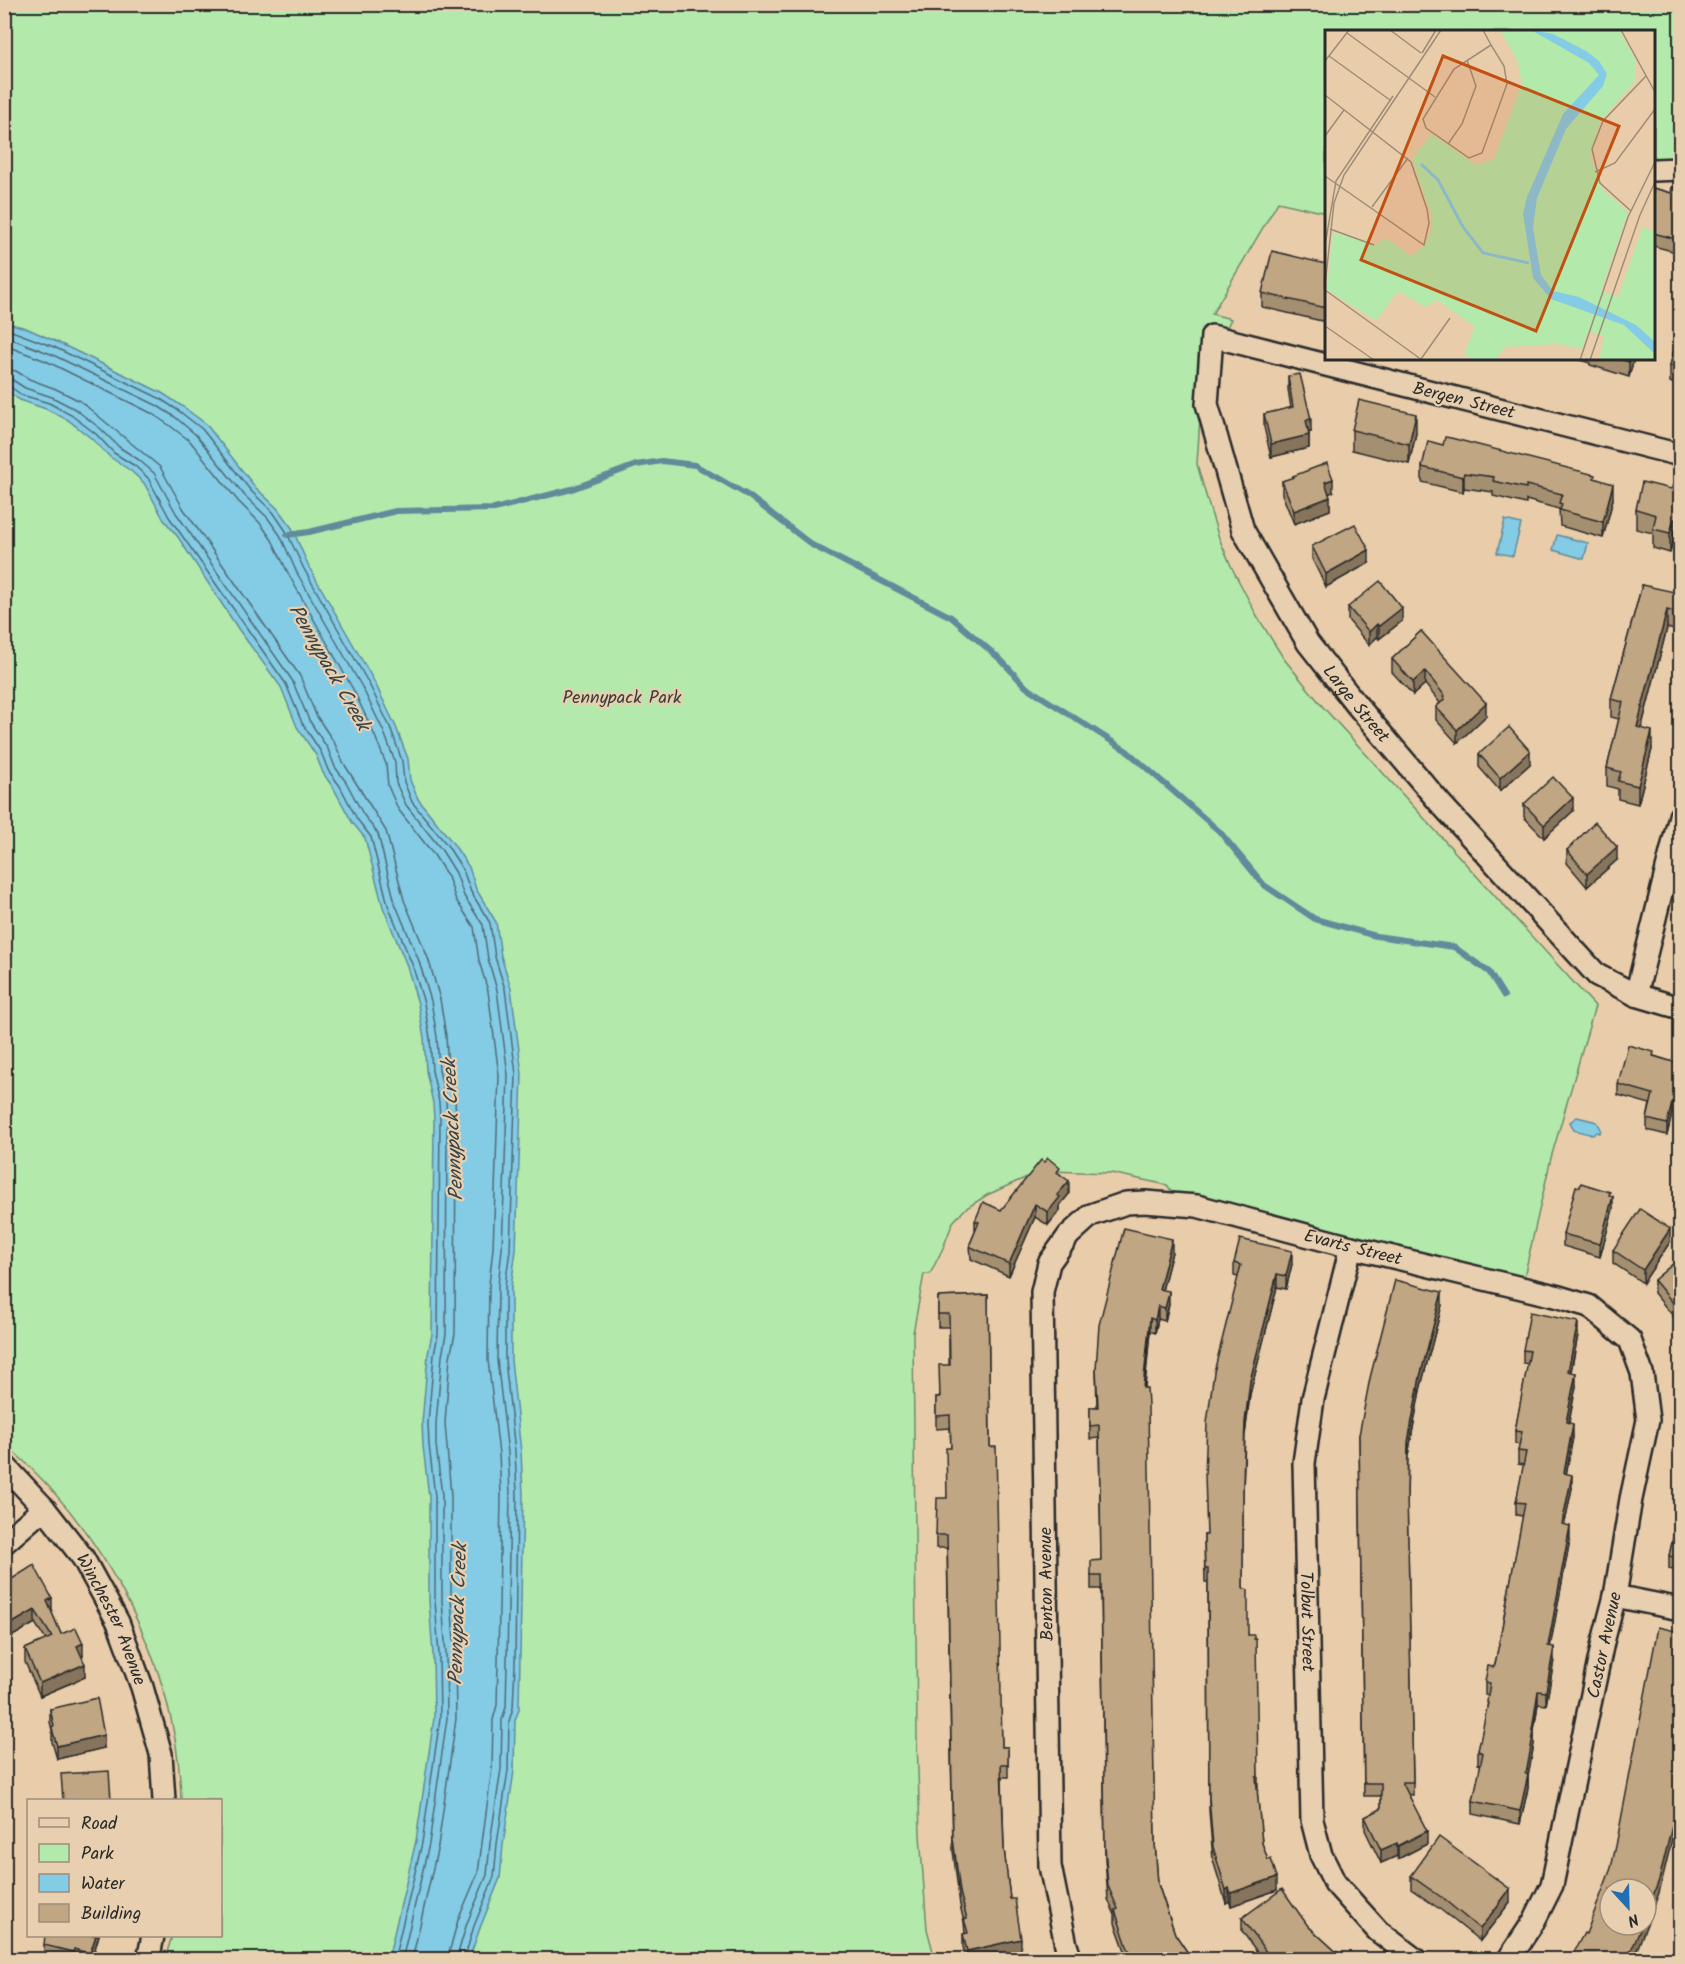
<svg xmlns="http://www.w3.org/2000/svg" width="1685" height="1964" viewBox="0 0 1685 1964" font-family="Kalam,sans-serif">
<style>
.green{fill:#b3e9ab;stroke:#6f8a6b;stroke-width:1.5}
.water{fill:#84cbe5;stroke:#608b9b;stroke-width:1.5}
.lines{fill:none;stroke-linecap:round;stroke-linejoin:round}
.shore{stroke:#4f6b75;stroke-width:1.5}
.stream{stroke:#608b9b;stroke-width:6}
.street-casing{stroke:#2b2b2b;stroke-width:26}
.street{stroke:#e8cfb0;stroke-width:21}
.wall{fill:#a58f71;stroke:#2b2b2b;stroke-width:1.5}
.shaded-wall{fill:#86745c;stroke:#2b2b2b;stroke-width:1.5}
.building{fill:#c0a683;stroke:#2b2b2b;stroke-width:1.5}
.labels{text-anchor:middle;stroke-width:4.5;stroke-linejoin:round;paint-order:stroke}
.street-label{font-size:18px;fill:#2b2b2b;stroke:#e8cfb0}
.park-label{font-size:18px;fill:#393e38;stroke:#e8cfb0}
.water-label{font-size:20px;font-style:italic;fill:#384347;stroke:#e8cfb0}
.inset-river{fill:none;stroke:#84cbe5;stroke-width:3}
.inset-road{fill:none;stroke:#9d8c77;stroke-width:1.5}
.view{fill:#c25012;fill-opacity:0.15;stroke:#c25012;stroke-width:3}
.inset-edge{fill:none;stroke:#2b2b2b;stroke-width:3}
</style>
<rect width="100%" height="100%" fill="#e9cdaa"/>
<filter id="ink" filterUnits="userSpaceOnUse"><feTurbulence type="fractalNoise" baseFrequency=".0167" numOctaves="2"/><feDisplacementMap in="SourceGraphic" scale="12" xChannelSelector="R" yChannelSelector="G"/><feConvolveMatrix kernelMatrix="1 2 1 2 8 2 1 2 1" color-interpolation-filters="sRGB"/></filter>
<g filter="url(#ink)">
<path class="green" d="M5,5H1680V164L1654,166V32H1326V213L1278,202L1212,314L1231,319L1227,327L1206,326L1197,464L1209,506L1219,538L1232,568L1257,616L1284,659L1323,707L1595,1006L1551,1158L1524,1277L1173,1193L1167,1185L1111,1173L1049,1171L1027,1177L987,1195L965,1209L953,1222L943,1248L930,1274H924L913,1333L917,1738L920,1835L927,1929L935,1959H165L172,1936H220V1800H181C178,1667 105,1530 5,1444Z"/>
<g class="water">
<polygon points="4,322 26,328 57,342 162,393 182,406 206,424 255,487 277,508 292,528 309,567 374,681 396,727 408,759 410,780 418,799 452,842 469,867 476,889 496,922 501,956 511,988 522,1074 516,1250 511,1287 511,1360 521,1452 523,1494 519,1709 515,1721 514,1771 503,1845 500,1878 480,1928 469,1959 388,1959 416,1841 434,1718 433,1655 429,1601 429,1497 423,1446 422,1423 428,1354 432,1334 434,1120 433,1103 426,1071 424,1038 418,1004 407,966 383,907 365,838 352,822 334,789 323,773 316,755 297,727 281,687 239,630 178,537 164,520 144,483 131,471 110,457 92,439 68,420 46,409 20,400 5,390"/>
<polygon points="1505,520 1521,524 1513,556 1497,553"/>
<polygon points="1557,535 1588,543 1584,559 1553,550"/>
<polygon points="1577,1117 1597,1122 1601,1129 1600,1133 1597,1132 1593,1135 1574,1130 1570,1122"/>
</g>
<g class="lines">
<g class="shore">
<polyline points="4,328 54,347 159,398 179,411 202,429 251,491 273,512 286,531 304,569 369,684 391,729 402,761 404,782 412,802 447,845 463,870 471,892 490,923 495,957 505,989 516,1074 510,1250 505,1286 505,1360 515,1452 517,1494 515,1664 513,1708 509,1721 508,1770 497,1844 494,1877 474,1926 464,1960"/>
<polyline points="4,336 51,354 156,405 175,417 196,435 245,496 267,517 280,535 297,573 362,687 384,732 395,762 396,783 406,805 441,849 456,873 464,896 483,925 488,959 497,990 508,1075 502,1249 498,1286 497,1360 508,1453 510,1494 507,1663 506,1707 502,1720 501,1769 490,1843 487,1875 467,1923 456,1960"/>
<polyline points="4,345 46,361 151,413 169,425 190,441 238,501 260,523 272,540 290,577 354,691 375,736 386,764 388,786 398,809 434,855 448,877 456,900 474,927 479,961 488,991 499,1075 493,1248 489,1285 488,1360 499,1454 501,1495 498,1663 497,1705 493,1720 492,1768 478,1873 458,1920 447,1960"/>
<polyline points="4,369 16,371 29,379 56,389 80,401 160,467 183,508 300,676 316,715 335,744 343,762 386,831 404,900 428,958 440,999 446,1036 448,1068 455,1099 456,1119 455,1334 450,1357 445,1423 451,1496 451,1600 455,1654 456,1719 438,1846 412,1960"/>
<polyline points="4,378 11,379 25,388 52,397 75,409 101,429 119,447 139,460 154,473 176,513 292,680 309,720 328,749 335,767 346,782 363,814 378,834 395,903 419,961 431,1001 437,1037 439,1070 446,1101 447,1119 446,1334 442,1356 436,1423 436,1445 442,1496 442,1601 446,1655 447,1718 429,1844 402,1960"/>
<polyline points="4,386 9,386 22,395 49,403 71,415 96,434 114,453 135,466 148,478 169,517 286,684 302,723 321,752 328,770 340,786 357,819 371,837 388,905 412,964 424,1003 430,1038 432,1071 439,1102 440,1119 438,1334 434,1355 428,1423 429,1445 435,1496 435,1601 439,1655 440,1718 422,1843 394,1960"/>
</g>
<polyline class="stream" points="287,535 309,532 396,511 494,509 572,489 636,465 662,461 695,465 749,496 812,545 951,617 1001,660 1026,687 1127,751 1219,831 1264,885 1315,919 1376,936 1454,947 1489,972 1504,996"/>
<defs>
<g id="street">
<polyline points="1654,170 1680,169"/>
<path id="s1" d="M1680,455L1212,336L1207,404L1243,530L1308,643L1356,704L1440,803L1597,975L1636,995L1680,1008"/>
<polyline points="1636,995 1680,816"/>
<path id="s2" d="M1351,1247L1313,1399L1304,1463L1312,1820L1321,1855L1335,1883L1378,1931L1416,1960"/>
<path id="s3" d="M4,1465L44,1508L83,1558L118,1622L142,1687L161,1754L164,1800"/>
<polyline points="4,1543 44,1508"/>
<polyline points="1615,1596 1680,1609"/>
<polyline points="148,1960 153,1936"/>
<path id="s4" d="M1071,1960L1066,1945L1050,1866L1042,1292L1049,1263L1069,1235L1091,1215L1126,1203L1145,1202L1197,1206L1351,1247L1559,1297L1589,1306L1630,1340L1642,1373L1648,1420L1631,1499L1615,1596L1603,1642L1552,1885L1534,1921L1508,1960"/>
</g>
</defs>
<use href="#street" class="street-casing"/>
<use href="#street" class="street"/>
</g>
<g class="wall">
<polygon points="1680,185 1680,253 1653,246 1653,188 1671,193"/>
<polygon points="1326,264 1326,322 1262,307 1262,293"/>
<polygon points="1679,329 1678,389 1675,384 1670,382 1670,366"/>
<polygon points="1573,358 1634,358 1629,377 1590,365 1590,363"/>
<polygon points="1288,376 1311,432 1309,432 1309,448 1271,457 1264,427 1264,414 1291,408 1288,389"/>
<polygon points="1352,430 1416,433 1409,464 1352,450"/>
<polygon points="1422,467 1595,479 1613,499 1603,538 1560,526 1559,509 1526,500 1526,504 1493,496 1493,492 1464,488 1463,492 1422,482"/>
<polygon points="1293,476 1333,492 1329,493 1330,510 1294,524 1282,494 1282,481 1293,478"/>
<polygon points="1680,487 1680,540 1674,538 1670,553 1653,548 1653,533 1636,529 1636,509 1671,489"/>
<polygon points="1312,546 1369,563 1326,587 1312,559"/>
<polygon points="1642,585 1679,611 1674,630 1667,628 1641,729 1652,749 1638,804 1618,799 1618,789 1607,786 1607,768 1619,719 1611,717 1611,699"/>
<polygon points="1348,607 1402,621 1379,639 1377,637 1369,645 1348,620"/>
<polygon points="1421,631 1486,716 1457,743 1436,720 1436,707 1440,703 1425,684 1413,695 1392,672 1392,659"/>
<polygon points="1479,754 1530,764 1500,791 1479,767"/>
<polygon points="1524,804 1573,811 1544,838 1524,817"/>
<polygon points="1567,850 1617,860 1587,887 1567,863"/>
<polygon points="1654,1056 1680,1064 1680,1116 1672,1114 1667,1135 1647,1130 1647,1119 1650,1104 1618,1095 1618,1084"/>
<polygon points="1060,1174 1069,1194 1060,1205 1060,1210 1048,1225 1035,1217 1009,1276 971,1259 970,1244 975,1232 975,1221 1001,1210"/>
<polygon points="1610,1196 1613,1209 1600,1257 1563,1246 1563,1234"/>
<polygon points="1670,1242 1643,1283 1613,1263 1613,1250"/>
<polygon points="1172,1252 1162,1290 1169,1304 1168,1310 1165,1321 1158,1319 1155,1333 1150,1331 1145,1388 1155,1843 1158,1884 1175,1934 1192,1959 1128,1959 1115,1923 1115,1915 1108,1899 1105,1859 1101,1589 1091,1589 1091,1574 1101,1560 1099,1438 1090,1439 1090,1407 1097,1407 1096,1369"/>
<polygon points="1680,1258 1678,1322 1654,1293 1654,1280"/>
<polygon points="1234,1263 1292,1264 1286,1289 1277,1287 1250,1394 1245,1435 1243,1495 1243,1588 1248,1635 1258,1777 1258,1790 1257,1790 1262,1843 1277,1890 1231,1906 1229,1901 1226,1903 1213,1860 1209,1810 1208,1582 1205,1582 1204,1535 1207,1535 1238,1277 1234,1276"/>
<polygon points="988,1295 990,1447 1002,1747 1008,1747 1008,1777 1002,1777 1004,1849 1010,1899 1021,1952 989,1959 966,1959 963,1947 963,1934 965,1934 964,1922 960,1905 953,1851 947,1548 936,1548 936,1535 947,1498 951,1448 950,1428 936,1429 936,1397 939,1397 949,1365 949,1327 938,1327 938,1297"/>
<polygon points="1442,1305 1420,1390 1408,1455 1407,1500 1413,1782 1413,1795 1409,1795 1427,1844 1398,1859 1397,1856 1381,1863 1365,1830 1365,1817 1381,1809 1381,1796 1364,1796 1359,1435"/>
<polygon points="1578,1335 1571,1372 1576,1386 1569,1423 1573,1437 1566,1474 1572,1488 1564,1525 1570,1539 1550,1646 1554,1660 1546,1705 1538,1704 1534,1731 1534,1744 1528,1775 1528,1788 1520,1824 1473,1814 1473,1801 1481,1765 1478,1764 1478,1751 1487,1710 1488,1696 1485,1695 1485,1682 1495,1665 1523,1516 1516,1515 1516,1502 1524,1465 1518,1464 1518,1451 1520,1445 1515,1444 1515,1431 1528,1364 1523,1363 1523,1350"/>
<polygon points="1680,1507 1680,1571 1669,1569 1669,1556"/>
<polygon points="4,1584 52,1611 51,1611 61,1634 83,1656 81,1657 85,1677 40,1696 25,1662 25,1649 46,1640 35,1623 11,1637 4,1625"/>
<polygon points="50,1709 104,1748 57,1759 52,1742 52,1730 50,1722"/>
<polygon points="1411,1876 1510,1902 1480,1941 1441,1910 1411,1889"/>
<polygon points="1242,1918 1308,1926 1344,1959 1262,1959 1242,1931"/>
<polygon points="99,1935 92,1959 52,1959 44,1957 44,1945"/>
</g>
<g class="shaded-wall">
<polygon points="1630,358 1634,358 1629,377 1629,362"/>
<polygon points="1680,371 1680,388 1678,389 1678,372"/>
<polygon points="1416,414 1416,433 1409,464 1409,444"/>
<polygon points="1311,419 1311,432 1306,433 1306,420"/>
<polygon points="1309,435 1309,448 1271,457 1271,444"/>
<polygon points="1464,473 1464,488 1463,492 1463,477"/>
<polygon points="1333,479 1333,492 1325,495 1325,482"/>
<polygon points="1613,484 1613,499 1603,538 1603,522"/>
<polygon points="1330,497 1330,510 1294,524 1294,511"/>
<polygon points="1674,519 1674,538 1670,553 1670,533"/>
<polygon points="1369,550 1369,563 1326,587 1326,574"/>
<polygon points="1679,593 1679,611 1674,630 1674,612"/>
<polygon points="1402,608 1402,621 1379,639 1379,626"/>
<polygon points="1667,610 1667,628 1637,745 1637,727"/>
<polygon points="1377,624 1377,637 1369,645 1369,632"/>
<polygon points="1425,671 1425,684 1413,695 1413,682"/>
<polygon points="1486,703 1486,716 1457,743 1457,730"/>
<polygon points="1652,731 1652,749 1638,804 1638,786"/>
<polygon points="1530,751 1530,764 1500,791 1500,778"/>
<polygon points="1573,798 1573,811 1544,838 1544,825"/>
<polygon points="1617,847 1617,860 1587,887 1587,874"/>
<polygon points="1672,1103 1672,1114 1667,1135 1667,1124"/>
<polygon points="1069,1181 1069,1194 1060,1205 1060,1210 1048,1225 1048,1212 1057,1195"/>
<polygon points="1613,1196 1613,1209 1600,1257 1600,1244"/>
<polygon points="1035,1204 1035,1217 1009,1276 1009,1264"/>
<polygon points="1670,1229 1670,1242 1643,1283 1643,1270"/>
<polygon points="1172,1239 1172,1252 1159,1302 1159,1289"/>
<polygon points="1292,1251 1292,1264 1286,1289 1286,1276"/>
<polygon points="1277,1274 1277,1287 1250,1394 1245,1435 1245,1422 1250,1381"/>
<polygon points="1169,1291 1169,1304 1165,1321 1165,1308"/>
<polygon points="1442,1292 1442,1305 1420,1390 1408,1455 1408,1442 1420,1377"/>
<polygon points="1158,1306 1158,1319 1155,1333 1155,1320"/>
<polygon points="1680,1307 1680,1320 1678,1322 1678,1309"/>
<polygon points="1150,1318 1150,1331 1143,1401 1143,1388"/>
<polygon points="1578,1322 1578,1335 1568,1384 1568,1371"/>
<polygon points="1576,1373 1576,1386 1566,1435 1566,1422"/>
<polygon points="1573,1424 1573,1437 1564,1486 1564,1473"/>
<polygon points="1572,1475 1572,1488 1562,1537 1562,1524"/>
<polygon points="1570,1526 1570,1539 1548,1659 1548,1646"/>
<polygon points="52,1598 52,1611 47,1614 47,1601"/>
<polygon points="35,1610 35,1623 11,1637 11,1624"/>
<polygon points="83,1643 83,1656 77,1659 77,1646"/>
<polygon points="1554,1647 1554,1660 1546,1705 1546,1692"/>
<polygon points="85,1664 85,1677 40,1696 40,1683"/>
<polygon points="1538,1691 1538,1704 1533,1735 1534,1731 1534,1744 1526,1787 1526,1774"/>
<polygon points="104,1735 104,1748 57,1759 57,1746"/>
<polygon points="1528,1775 1528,1788 1520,1824 1520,1811"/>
<polygon points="1680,1779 1680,1792 1673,1835 1659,1893 1635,1955 1633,1959 1626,1959 1642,1925 1646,1925 1646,1914"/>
<polygon points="1427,1831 1427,1844 1398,1859 1398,1846"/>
<polygon points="1397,1843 1397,1856 1381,1863 1381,1850"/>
<polygon points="1277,1877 1277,1890 1231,1906 1231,1893"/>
<polygon points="1229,1888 1229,1901 1226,1903 1226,1890"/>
<polygon points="1510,1889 1510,1902 1480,1941 1480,1929"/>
<polygon points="96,1935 99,1935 92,1959 90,1959 90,1954"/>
<polygon points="1021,1939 1021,1952 989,1959 967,1959 967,1951"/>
</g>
<g class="building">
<polygon points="1678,184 1680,185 1680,240 1653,233 1653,188 1671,193 1672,187 1677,188"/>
<polygon points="1272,251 1326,264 1326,308 1262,293"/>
<polygon points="1679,329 1680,330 1680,371 1678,372 1675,367 1670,366"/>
<polygon points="1616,358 1630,358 1629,362"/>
<polygon points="1300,374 1311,419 1306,420 1309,435 1271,444 1264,414 1293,407 1288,376"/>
<polygon points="1359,400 1416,414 1409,444 1352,430"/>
<polygon points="1445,437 1451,438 1595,475 1594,478 1613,484 1603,522 1560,510 1562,504 1559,503 1562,494 1526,485 1526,488 1493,481 1494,477 1464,473 1463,477 1422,467 1428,441 1443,445"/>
<polygon points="1327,463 1333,479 1325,482 1330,497 1294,511 1282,481 1294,477 1293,476"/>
<polygon points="1642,482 1671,489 1673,485 1680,487 1680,521 1674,519 1670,533 1653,529 1656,515 1636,509"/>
<polygon points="1355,524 1369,550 1326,574 1312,546"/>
<polygon points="1380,581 1402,608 1379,626 1377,624 1369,632 1348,607"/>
<polygon points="1642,585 1679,593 1674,612 1667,610 1637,727 1652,731 1638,786 1618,781 1621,772 1607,768 1623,702 1611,699"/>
<polygon points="1421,631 1486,703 1457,730 1436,707 1445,699 1443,697 1445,696 1425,671 1413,682 1392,659"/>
<polygon points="1509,727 1530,751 1500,778 1479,754"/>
<polygon points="1553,777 1573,798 1544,825 1524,804"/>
<polygon points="1595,822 1617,847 1587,874 1567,850"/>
<polygon points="1628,1045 1654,1052 1653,1056 1680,1064 1680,1105 1672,1103 1667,1124 1647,1119 1653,1094 1618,1084"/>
<polygon points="1048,1158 1060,1168 1057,1172 1069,1181 1057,1195 1060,1197 1048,1212 1035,1204 1009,1264 971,1247 970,1244 979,1222 975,1221 983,1202 1001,1210 1041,1160 1044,1162"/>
<polygon points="1581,1183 1610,1192 1609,1195 1613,1196 1600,1244 1563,1234 1576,1186 1580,1187"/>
<polygon points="1640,1209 1670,1229 1643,1270 1613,1250"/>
<polygon points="1124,1228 1172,1239 1159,1289 1169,1291 1168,1297 1165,1308 1158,1306 1155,1320 1150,1318 1143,1388 1147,1388 1148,1405 1155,1843 1158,1884 1175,1934 1192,1959 1134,1959 1127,1946 1115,1910 1118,1909 1108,1886 1105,1846 1101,1576 1091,1576 1091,1561 1101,1560 1099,1425 1090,1426 1090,1407 1098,1407 1096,1369 1099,1325"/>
<polygon points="1240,1239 1292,1251 1286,1276 1277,1274 1250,1381 1245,1422 1243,1482 1243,1588 1248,1590 1248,1635 1254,1635 1254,1639 1256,1639 1258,1777 1256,1777 1262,1843 1268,1860 1271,1859 1277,1877 1231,1893 1229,1888 1226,1890 1213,1847 1209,1797 1208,1569 1205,1569 1204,1535 1207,1535 1205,1475 1207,1423 1214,1372 1241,1265 1234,1263"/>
<polygon points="1680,1258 1680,1307 1678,1309 1654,1280"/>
<polygon points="1395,1280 1442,1292 1420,1377 1408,1442 1407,1493 1413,1782 1402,1782 1427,1831 1398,1846 1397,1843 1381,1850 1365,1817 1381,1809 1381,1783 1364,1783 1359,1435 1370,1378"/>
<polygon points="988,1295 990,1447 996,1447 1002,1747 1008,1747 1008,1764 1001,1764 1004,1849 1010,1899 1015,1899 1021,1939 967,1951 963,1934 968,1933 964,1919 967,1919 960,1892 953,1838 947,1535 936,1535 937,1498 947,1498 946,1448 951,1448 950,1415 936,1416 936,1397 940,1397 939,1365 950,1365 949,1314 938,1314 938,1297"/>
<polygon points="1530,1312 1578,1322 1568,1371 1576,1373 1566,1422 1573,1424 1564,1473 1572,1475 1562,1524 1570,1526 1548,1646 1554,1647 1546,1692 1538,1691 1532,1730 1534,1731 1526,1774 1528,1775 1520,1811 1473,1801 1483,1753 1478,1751 1488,1703 1487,1702 1490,1683 1485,1682 1488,1666 1493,1667 1495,1665 1525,1503 1516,1502 1526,1452 1518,1451 1522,1432 1515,1431 1530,1351 1523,1350"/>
<polygon points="1680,1507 1680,1558 1669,1556"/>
<polygon points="34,1565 52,1598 47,1601 61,1634 76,1628 83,1643 77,1646 85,1664 40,1683 25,1649 52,1637 35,1610 11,1624 4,1612 4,1584"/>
<polygon points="1658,1627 1680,1632 1680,1779 1673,1822 1659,1880 1646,1914 1646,1889 1610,1889 1610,1925 1642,1925 1635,1942 1626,1959 1570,1959 1584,1933 1586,1934 1611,1868 1616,1846"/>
<polygon points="97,1698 104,1735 57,1746 52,1729 52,1727 54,1726 50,1709"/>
<polygon points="109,1771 111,1800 63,1800 61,1774"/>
<polygon points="1439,1837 1510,1889 1480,1929 1441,1897 1411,1876"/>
<polygon points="1282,1889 1308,1926 1344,1959 1271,1959 1242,1918"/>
<polygon points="45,1935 96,1935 90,1954 74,1949 73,1952 44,1945"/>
</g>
</g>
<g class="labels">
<g class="street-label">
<text transform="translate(1464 400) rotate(14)" y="6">Bergen Street</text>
<text dy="6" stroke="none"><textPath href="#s1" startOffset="890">Large Street</textPath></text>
<text dy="6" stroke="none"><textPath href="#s4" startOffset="1034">Evarts Street</textPath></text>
<text transform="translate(1046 1584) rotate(-91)" y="6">Benton Avenue</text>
<text dy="6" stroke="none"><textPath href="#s3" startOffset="190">Winchester Avenue</textPath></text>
<text dy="6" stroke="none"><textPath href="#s2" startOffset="380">Tolbut Street</textPath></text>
<text transform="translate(1604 1645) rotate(-78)" y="6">Castor Avenue</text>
</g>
<g class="park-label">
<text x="622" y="703">Pennypack Park</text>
</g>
<g class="water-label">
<text transform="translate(330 667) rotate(60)" y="7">Pennypack Creek</text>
<text transform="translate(452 1130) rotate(-93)" y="7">Pennypack Creek</text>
<text transform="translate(457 1614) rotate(-88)" y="7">Pennypack Creek</text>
</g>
</g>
<g transform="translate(1325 30)">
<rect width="330" height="330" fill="#e9cdaa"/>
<path d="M175,0H294L311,31V50L275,92L265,126L277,159L303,182L276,261L293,267L318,196L330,203V330H274L279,307L263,301L257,319L232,314L180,317L171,329L148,330L139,324L150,297L112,270L101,277L73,261L51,291L2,260L8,202L50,215L61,208L86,226L99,216L106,202V184L87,129L106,104L151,135L169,129L197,53L192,30Z" fill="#b3e9ab"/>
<path d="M206,0L228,4L261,21L274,31L282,44L278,56L241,99L212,168L208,198L216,245L228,261L254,267L311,295L330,312V324L299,295L226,269L208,248L198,184L202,167L238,84L274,45L264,33Z" fill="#84cbe5"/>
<path class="inset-river" d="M96,134L113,150L138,197L158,223L204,233"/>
<path class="inset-road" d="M65,0L96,23M158,0L166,15L179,36L182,54L157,123L144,128L101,98L98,89L129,39L166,15M296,0L330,62M22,3L110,67M97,23L111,0M4,26L65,70M0,31L24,0M0,65L86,132L102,179L104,193L99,215L0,146M0,106L19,80M123,114L137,94L151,56L142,30M270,142L290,133L330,79M47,177L83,128M306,181L275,153L267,119L278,91L321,46M5,199L49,215M0,215L11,151L68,66M0,255L9,173L19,145L116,0M0,260L97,330M0,296L49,330M96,329L125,288M255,330L303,187L330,132M265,330L315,185L330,152"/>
<path class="view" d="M118,26L294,96L211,301L36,230Z"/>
<rect width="330" height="330" class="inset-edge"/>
</g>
<rect width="1685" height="1964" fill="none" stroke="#e8cfb0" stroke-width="24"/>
<rect x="12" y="12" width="1661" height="1940" fill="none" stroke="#2b2b2b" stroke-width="2" filter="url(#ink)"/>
<rect x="27" y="1799" width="195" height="138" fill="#e8cfb0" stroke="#9c8d7b" stroke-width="1.5"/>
<rect x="39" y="1818" width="30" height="9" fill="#e8cfb0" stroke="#9c8d7b" stroke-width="1.5"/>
<text x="81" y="1829" font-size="18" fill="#2b2b2b">Road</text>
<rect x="39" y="1844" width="30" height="18" fill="#b3e9ab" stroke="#9c8d7b" stroke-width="1.5"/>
<text x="81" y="1859" font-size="18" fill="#2b2b2b">Park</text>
<rect x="39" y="1874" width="30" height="18" fill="#84cbe5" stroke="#9c8d7b" stroke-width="1.5"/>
<text x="81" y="1889" font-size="18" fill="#2b2b2b">Water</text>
<rect x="39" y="1904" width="30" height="18" fill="#c0a683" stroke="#9c8d7b" stroke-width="1.5"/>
<text x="81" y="1919" font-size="18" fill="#2b2b2b">Building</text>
<g transform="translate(1628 1907) rotate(158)"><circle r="28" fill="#e8cfb0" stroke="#9c8d7b" stroke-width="1.5"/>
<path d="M0-4.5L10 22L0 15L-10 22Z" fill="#1f6fb2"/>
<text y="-9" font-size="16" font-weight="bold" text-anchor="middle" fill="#2b2b2b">N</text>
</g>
</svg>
